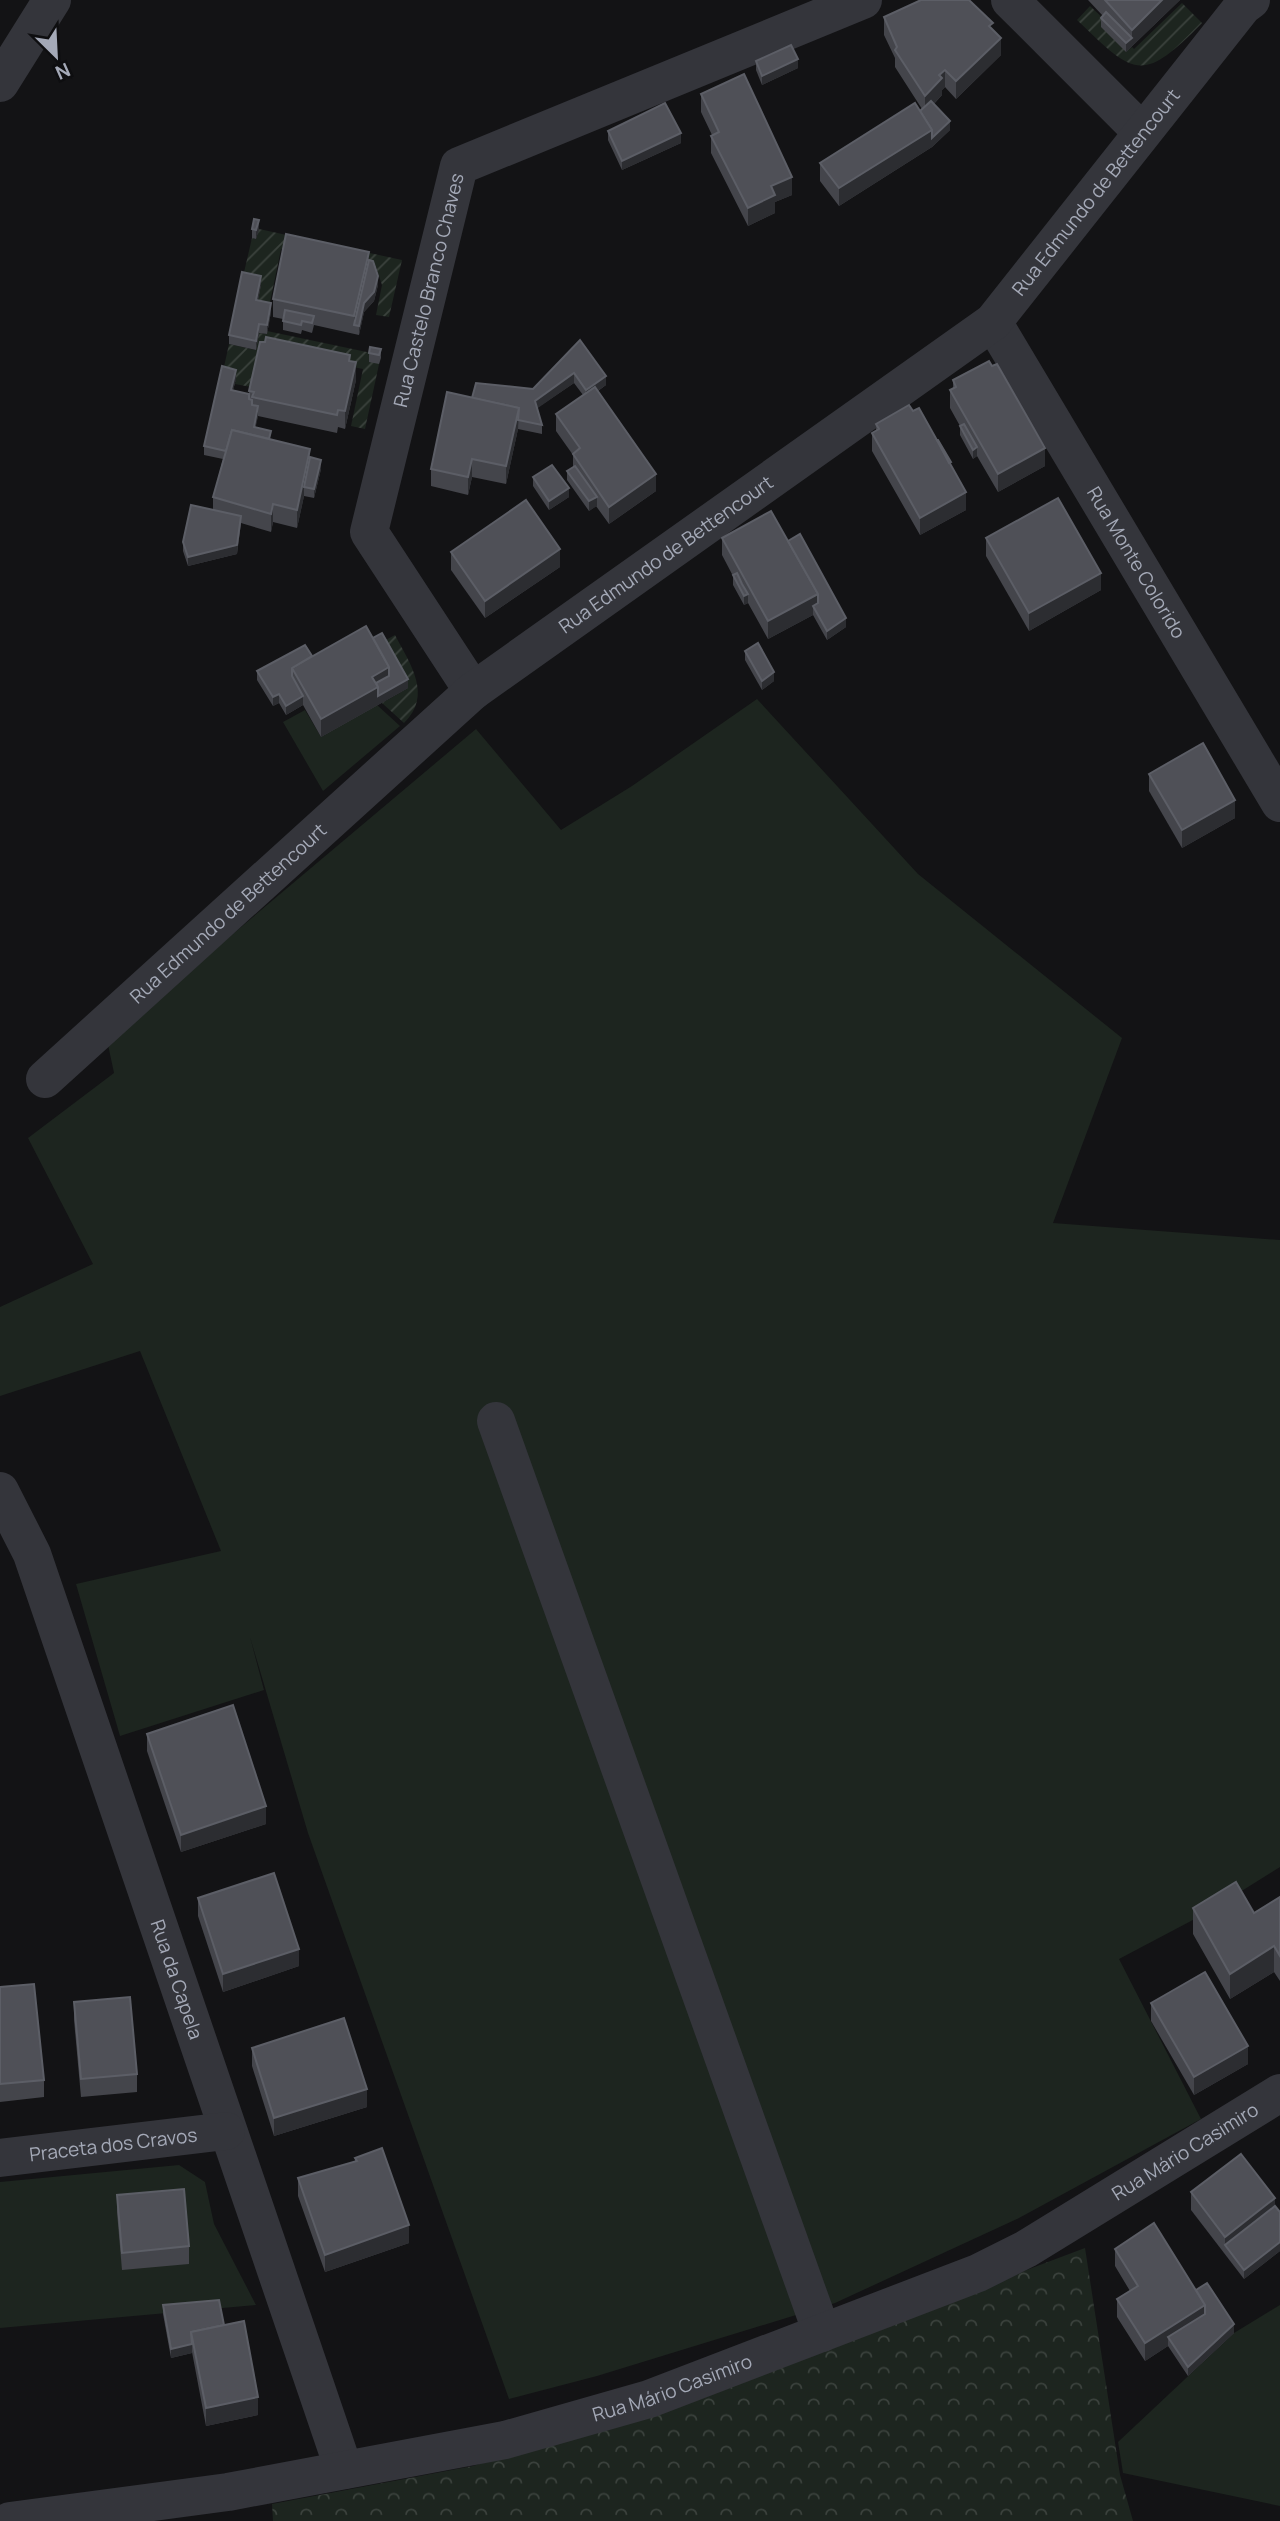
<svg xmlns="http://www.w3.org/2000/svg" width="1280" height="2521" viewBox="0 0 1280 2521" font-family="Manrope,sans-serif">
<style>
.grass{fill:#1d251f}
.forest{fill:url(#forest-crowns)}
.garden{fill:url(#garden-furrows)}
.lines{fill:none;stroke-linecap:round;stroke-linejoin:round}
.minor{stroke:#34353b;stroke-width:38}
.wall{fill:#44454b}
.shaded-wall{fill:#2c2d31}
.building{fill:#4f5057;stroke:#5c5e66;stroke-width:2}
.labels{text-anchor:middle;stroke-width:6;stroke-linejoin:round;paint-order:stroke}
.street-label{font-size:19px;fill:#a4a9b7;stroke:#0e0e10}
</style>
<defs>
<pattern id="forest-crowns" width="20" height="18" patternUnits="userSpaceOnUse" patternTransform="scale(1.75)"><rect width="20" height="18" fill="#1d251f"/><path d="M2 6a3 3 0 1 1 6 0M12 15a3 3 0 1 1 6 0" fill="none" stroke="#3b423d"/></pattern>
<pattern id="garden-furrows" width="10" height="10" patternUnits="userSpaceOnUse" patternTransform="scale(1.75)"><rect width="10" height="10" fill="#1d251f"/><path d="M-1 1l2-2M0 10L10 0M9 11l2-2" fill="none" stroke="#3b423d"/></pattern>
</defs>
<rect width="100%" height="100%" fill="#131315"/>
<g class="grass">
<polygon points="757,699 918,874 1122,1038 1053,1223 1280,1240 1280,1867 1208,1912 1119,1959 1201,2119 1019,2218 835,2303 597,2376 509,2399 308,1833 250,1637 264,1690 120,1736 76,1584 221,1551 140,1351 0,1396 0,1307 93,1264 28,1138 114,1073 107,1040 476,729 561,830 632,786"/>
<polygon points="377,705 400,726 323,791 283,722 305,710 321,737"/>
<polygon points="179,2165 205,2182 214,2224 256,2305 0,2328 0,2182"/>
<polygon points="1280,2305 1280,2506 1123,2473 1118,2442 1234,2333"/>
</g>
<polygon class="forest" points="1085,2248 1120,2475 1133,2521 273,2521 272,2504 473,2466 690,2397"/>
<g class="garden">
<path d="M1182,3L1202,23C1142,84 1135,76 1077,20L1090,6L1106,21L1126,52L1132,47L1134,49Z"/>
<polygon points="259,229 402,260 389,317 376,315 382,285 376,267 281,249 268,312 242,281 252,238 256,239"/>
<polygon points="267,331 381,355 365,429 351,426 363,369 261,348 251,387 235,384 236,379 222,376 229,344 255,350 259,333 266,334"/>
<path d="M395,635C410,664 433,695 404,723L382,703L408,688L382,642Z"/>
</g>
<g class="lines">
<g class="minor">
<polyline points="1010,0 1142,132"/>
<polyline points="0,83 52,0"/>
<path id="s1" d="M993,322L1280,803"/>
<path id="s2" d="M473,691L369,532L459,166L863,0"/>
<path id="s3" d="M45,1079L473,691L993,322L1243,6L1251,0"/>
<polyline points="496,1421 822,2333"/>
<path id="s4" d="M0,1491L32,1554L344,2470"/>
<path id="s5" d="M0,2158L226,2131"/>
<path id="s6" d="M10,2521L228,2492L505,2440L649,2399L978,2273L1026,2249L1280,2093"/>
</g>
</g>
<g class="wall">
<polygon points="1088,0 1180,0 1126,52 1101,27 1101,18 1103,16"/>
<polygon points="884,17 993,30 1001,55 956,99 945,87 942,90 942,95 934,104 950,130 932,147 839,206 820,181 820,163 922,109 895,67 895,58 884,35"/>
<polygon points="756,61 798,68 762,85 756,70"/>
<polygon points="701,94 792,195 775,202 775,213 748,226 711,153 711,136 712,135 701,112"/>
<polygon points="608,131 681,143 622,170 608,140"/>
<polygon points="252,229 259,229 256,239 252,238"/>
<polygon points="369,260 378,285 374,301 364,312 359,335 314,325 312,333 302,330 301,334 283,330 283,319 273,317 273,299"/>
<polygon points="261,285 258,300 271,312 267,334 259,333 256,350 229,344 229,335"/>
<polygon points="580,340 606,385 598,391 656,491 609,524 596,506 589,511 567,480 567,471 573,467 573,455 556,431 556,414 583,395 574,383 537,408 542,425 542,434 518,429 506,484 472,477 468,495 431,486 431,469 472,398 533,389"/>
<polygon points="381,349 381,358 379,364 369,362 369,353"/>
<polygon points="350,361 356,380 345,429 338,427 337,433 258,416 255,428 271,440 310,458 321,469 314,498 304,496 297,528 273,522 271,532 241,523 237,554 188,566 183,551 183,542 213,510 213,497 223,459 204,455 204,446 236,379 233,390 249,394 249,391"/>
<polygon points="953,380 1045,466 998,492 977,456 973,459 960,435 960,426 950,408 950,390 953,389"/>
<polygon points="913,411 951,465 966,510 920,535 872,451 872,433 876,431 876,424"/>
<polygon points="533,477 569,497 549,510 533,486"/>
<polygon points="722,538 788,541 846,627 827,640 813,615 768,639 748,603 744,605 733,585 733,576 722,555"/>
<polygon points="986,538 1101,590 1029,631 986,556"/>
<polygon points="451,552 560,567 485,618 451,570"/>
<polygon points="373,638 408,688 321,737 303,705 286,715 279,703 273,706 257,680 257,671 312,656"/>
<polygon points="745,651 774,681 762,690 745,660"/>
<polygon points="1149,774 1235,818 1182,848 1149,791"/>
<polygon points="147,1734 266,1824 181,1852 147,1751"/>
<polygon points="1280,1897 1280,1981 1274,1972 1230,1999 1193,1934 1193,1908 1254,1913"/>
<polygon points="198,1898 299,1966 223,1992 198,1916"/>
<polygon points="0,1987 44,2080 44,2097 0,2102"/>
<polygon points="74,2002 137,2074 137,2092 81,2097 74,2020"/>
<polygon points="1151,2003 1248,2064 1194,2095 1151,2021"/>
<polygon points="252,2048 367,2107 274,2136 252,2066"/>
<polygon points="355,2158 409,2243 325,2272 298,2196 298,2178 355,2162"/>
<polygon points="1191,2192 1275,2206 1280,2212 1280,2251 1244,2279 1191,2210"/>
<polygon points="117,2195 189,2246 189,2264 122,2270 117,2212"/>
<polygon points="1115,2249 1196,2290 1234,2333 1188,2376 1168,2346 1145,2361 1117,2317 1117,2299 1130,2291 1115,2266"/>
<polygon points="163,2305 224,2325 258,2415 206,2426 192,2352 192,2353 171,2358 163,2314"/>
</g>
<g class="shaded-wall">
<polygon points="1162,0 1180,0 1126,52 1126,43 1132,38 1132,30"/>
<polygon points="1001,38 1001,55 956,99 956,81"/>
<polygon points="798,59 798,68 762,85 762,76"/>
<polygon points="945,70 945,87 942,90 942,95 925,113 925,96"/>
<polygon points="950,121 950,130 932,147 839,206 839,188 932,130"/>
<polygon points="681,133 681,143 622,170 622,161"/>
<polygon points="792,177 792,195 775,202 775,213 748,226 748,208 771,186"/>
<polygon points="259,220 259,229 256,239 256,230"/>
<polygon points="369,252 369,269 354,325 354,334 354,316"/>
<polygon points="261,276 261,285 256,309 256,300"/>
<polygon points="378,276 378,285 374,301 364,312 359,335 359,326 364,303"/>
<polygon points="271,303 271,312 267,334 267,325"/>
<polygon points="259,324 259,333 256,350 256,341"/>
<polygon points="356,362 356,380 345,429 345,411"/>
<polygon points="236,370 236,379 231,399 231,390"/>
<polygon points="574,373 574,383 535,410 535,401"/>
<polygon points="606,376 606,385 586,399 586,390"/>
<polygon points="258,406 258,416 254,436 254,427"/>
<polygon points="519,408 518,429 506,484 506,466"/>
<polygon points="977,447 977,456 973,459 973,450"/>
<polygon points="1045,448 1045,466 998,492 998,474"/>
<polygon points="310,449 310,467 304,487 304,496 297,528 297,510"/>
<polygon points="472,459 472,477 468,495 468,477"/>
<polygon points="321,460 321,469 314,498 314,489"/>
<polygon points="656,474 656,491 609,524 609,507"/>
<polygon points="569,488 569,497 549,510 549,501"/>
<polygon points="966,492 966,510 920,535 920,518"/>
<polygon points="597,497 597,506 589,511 589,501"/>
<polygon points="273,504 273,522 271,532 271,514"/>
<polygon points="241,516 237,554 188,566 188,557"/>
<polygon points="560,549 560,567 485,618 485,601"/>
<polygon points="1101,573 1101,590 1029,631 1029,613"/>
<polygon points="748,594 748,603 744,605 744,596"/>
<polygon points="818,594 818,612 813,606 813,615 768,639 768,621"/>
<polygon points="846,618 846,627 827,640 827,631"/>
<polygon points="389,667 389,685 378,691 378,705 321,737 321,719 372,677"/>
<polygon points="774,672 774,681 762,690 762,681"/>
<polygon points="408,679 408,688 378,705 378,696"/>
<polygon points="279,694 279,703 273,706 273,697"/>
<polygon points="303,696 303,705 286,715 286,706"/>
<polygon points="1235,800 1235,818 1182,848 1182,830"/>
<polygon points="266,1806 266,1824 181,1852 181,1835"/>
<polygon points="1274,1946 1274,1972 1230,1999 1230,1974"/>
<polygon points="299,1949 299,1966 223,1992 223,1974"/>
<polygon points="1248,2046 1248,2064 1194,2095 1194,2077"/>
<polygon points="367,2089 367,2107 274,2136 274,2118"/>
<polygon points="1275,2198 1275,2216 1225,2245 1225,2254 1225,2237"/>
<polygon points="409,2225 409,2243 325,2272 325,2255"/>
<polygon points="1280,2242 1280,2251 1244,2279 1244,2270"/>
<polygon points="1205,2305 1205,2323 1168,2337 1168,2346 1145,2361 1145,2343"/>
<polygon points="1234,2324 1234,2333 1188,2376 1188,2367"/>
<polygon points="192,2344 192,2353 171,2358 171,2349"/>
<polygon points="258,2397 258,2415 206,2426 206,2408"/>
</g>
<g class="building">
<polygon points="921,0 969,0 993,23 989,26 1001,38 956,81 945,70 939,75 942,78 925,96 895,50 897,47 884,17"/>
<polygon points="1105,0 1162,0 1132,30"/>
<polygon points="1106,12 1132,38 1126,43 1101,18"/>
<polygon points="791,45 798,59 762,76 756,61"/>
<polygon points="744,74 792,177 771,186 775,195 748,208 711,136 719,132 701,94"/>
<polygon points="931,101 950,121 932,138 932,130 920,111"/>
<polygon points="665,103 681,133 622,161 608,131"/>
<polygon points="915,103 932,130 839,188 820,163"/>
<polygon points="254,219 259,220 256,230 252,229"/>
<polygon points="286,234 369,252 354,316 273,299"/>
<polygon points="369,260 373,261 378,276 374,292 364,303 359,326 354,325"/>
<polygon points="242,272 261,276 256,300 271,303 267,325 259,324 256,341 229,335"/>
<polygon points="285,310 314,316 312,323 302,321 301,325 283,321"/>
<polygon points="266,337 350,355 349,361 356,362 345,411 338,410 337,415 252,397 254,392 249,391 260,342 265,342"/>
<polygon points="580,340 606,376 586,390 574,373 535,401 542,425 518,420 519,408 472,398 476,383 533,389"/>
<polygon points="370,347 381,349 379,355 369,353"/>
<polygon points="989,361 992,366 997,364 1045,448 998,474 950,390 956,387 953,380"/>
<polygon points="222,366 236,370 231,390 249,394 249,399 252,400 252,405 258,406 254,427 271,431 269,439 232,430 226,451 204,446"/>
<polygon points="595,387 656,474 609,507 573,454 580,448 556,414"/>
<polygon points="447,392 519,408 506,466 472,459 468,477 431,469"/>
<polygon points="909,405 913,411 919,408 966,492 920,518 872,433 879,429 876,424"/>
<polygon points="964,424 977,447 973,450 960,426"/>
<polygon points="232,430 310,449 297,510 273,504 271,514 213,497"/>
<polygon points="937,440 938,440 951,462 949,463"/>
<polygon points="310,457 321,460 314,489 304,487"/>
<polygon points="552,465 569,488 549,501 533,477"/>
<polygon points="575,466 597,497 589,501 567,471"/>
<polygon points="1058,498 1101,573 1029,613 986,538"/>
<polygon points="526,500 560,549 485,601 451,552"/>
<polygon points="191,505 241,516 237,545 188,557 183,542"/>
<polygon points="771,511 818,594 768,621 722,538"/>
<polygon points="800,534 846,618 827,631 813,606 818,603 818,594 788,541"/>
<polygon points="737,573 742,584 748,594 744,596 733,575"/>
<polygon points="366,626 389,667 372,677 378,687 321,719 292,668"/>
<polygon points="382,633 408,679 378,696 378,687 376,683 389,676 389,667 373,638"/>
<polygon points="758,643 774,672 762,681 745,651"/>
<polygon points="305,645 312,656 292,668 292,676 303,696 286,706 279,694 273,697 257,671"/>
<polygon points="1203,743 1235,800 1182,830 1149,774"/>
<polygon points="233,1705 266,1806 181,1835 147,1734"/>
<polygon points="274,1873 299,1949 223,1974 198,1898"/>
<polygon points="1236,1882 1254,1913 1280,1897 1280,1956 1274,1946 1230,1974 1193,1908"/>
<polygon points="1205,1972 1248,2046 1194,2077 1151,2003"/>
<polygon points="34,1984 44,2080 0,2084 0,1987"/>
<polygon points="130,1997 137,2074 81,2079 74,2002"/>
<polygon points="344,2018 367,2089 274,2118 252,2048"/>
<polygon points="382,2148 409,2225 325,2255 298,2178 357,2161 355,2158"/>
<polygon points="1241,2154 1275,2198 1225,2237 1191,2192"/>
<polygon points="184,2189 189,2246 122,2253 117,2195"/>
<polygon points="1275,2206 1280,2212 1280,2242 1244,2270 1225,2245"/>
<polygon points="1154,2223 1205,2305 1145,2343 1117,2299 1138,2286 1115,2249"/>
<polygon points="1207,2283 1234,2324 1188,2367 1168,2337 1205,2314 1205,2305 1196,2290"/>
<polygon points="219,2300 224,2325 191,2332 192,2344 171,2349 163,2305"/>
<polygon points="244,2321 258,2397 206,2408 191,2332"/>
</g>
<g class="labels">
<g class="street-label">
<text dy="7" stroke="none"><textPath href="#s3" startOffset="1381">Rua Edmundo de Bettencourt</textPath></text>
<text dy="7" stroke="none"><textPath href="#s2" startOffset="439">Rua Castelo Branco Chaves</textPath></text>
<text dy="7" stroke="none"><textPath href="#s3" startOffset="814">Rua Edmundo de Bettencourt</textPath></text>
<text dy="7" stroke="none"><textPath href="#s1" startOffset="280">Rua Monte Colorido</textPath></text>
<text dy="7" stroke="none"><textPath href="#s3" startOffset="247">Rua Edmundo de Bettencourt</textPath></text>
<text dy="7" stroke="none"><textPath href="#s4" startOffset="520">Rua da Capela</textPath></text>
<text dy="7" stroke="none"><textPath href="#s5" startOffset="114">Praceta dos Cravos</textPath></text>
<text dy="7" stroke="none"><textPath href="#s6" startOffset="1244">Rua Mário Casimiro</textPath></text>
<text dy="7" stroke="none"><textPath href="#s6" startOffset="677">Rua Mário Casimiro</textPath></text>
</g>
</g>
<g transform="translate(56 56) rotate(156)" stroke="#0e0e10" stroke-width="5" paint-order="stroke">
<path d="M0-5L12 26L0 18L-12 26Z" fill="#a4a9b7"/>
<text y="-10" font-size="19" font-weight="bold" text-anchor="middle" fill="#a4a9b7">N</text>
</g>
</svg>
